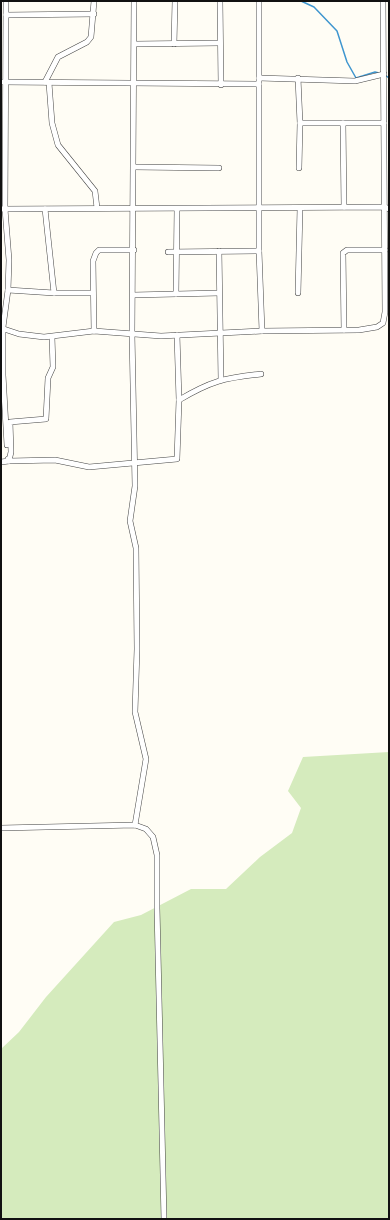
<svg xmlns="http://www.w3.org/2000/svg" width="390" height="1220" viewBox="0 0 390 1220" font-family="Literata,serif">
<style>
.green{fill:#d5ebbd}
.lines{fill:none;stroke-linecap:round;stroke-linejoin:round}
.stream{stroke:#3f96cf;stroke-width:1.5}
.minor-casing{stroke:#444;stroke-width:6}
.minor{stroke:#fff;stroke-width:5}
</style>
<rect width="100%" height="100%" fill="#fffdf5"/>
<polygon class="green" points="389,752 389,1219 1,1219 1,1049 19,1032 46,997 114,922 141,915 191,889 226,889 260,857 292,833 301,808 288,791 303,757"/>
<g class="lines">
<g class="stream">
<polyline points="301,1 314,7 337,31 347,62 356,78 375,72 379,73"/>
<polyline points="385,75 389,78"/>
</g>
<defs>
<g id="minor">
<polyline points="6,1 5,209 9,260 8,290 3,327 3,375 7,445"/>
<polyline points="134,1 132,334 135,486 130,521 136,548 137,649 135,712 146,759 135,825"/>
<polyline points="220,1 221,85"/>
<polyline points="259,1 259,251 262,331"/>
<polyline points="6,15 94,14"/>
<polyline points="135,44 219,43"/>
<polyline points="174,44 175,1"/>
<polyline points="259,78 355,81 384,74"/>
<polyline points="298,78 300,123 299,168"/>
<polyline points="1,82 259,84"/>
<polyline points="45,82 58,57 87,42 91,37 94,1"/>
<polyline points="49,83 52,123 58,145 95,191 97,208"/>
<polyline points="300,123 384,123"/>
<polyline points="343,123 344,207"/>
<polyline points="134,167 219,168"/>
<polyline points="1,209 385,207 389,209"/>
<polyline points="45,209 54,293 93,293"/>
<polyline points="219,251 221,380"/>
<polyline points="168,252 259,251"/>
<polyline points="8,290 54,293"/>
<polyline points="298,293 300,208"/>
<polyline points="176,294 177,209"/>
<polyline points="133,295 219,293"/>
<polyline points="1,328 19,334 44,337 94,331 161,336 262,331 359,330 377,327 383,323 385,312 383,1"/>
<polyline points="344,330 343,253 347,250 385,250"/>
<polyline points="94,331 93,261 96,253 99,250 134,250"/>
<polyline points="177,335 179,400"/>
<path d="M52,337L53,367L48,378L46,419L10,422L11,452L9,461L55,460L89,467L177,459L179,400C211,381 224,378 261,374"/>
<polyline points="1,462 9,461 8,459"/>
<polyline points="1,828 135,825 146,829 153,837 157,855 157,908 164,1219"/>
</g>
</defs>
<use href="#minor" class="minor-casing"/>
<use href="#minor" class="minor"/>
</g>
<rect width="390" height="1220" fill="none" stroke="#111111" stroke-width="4"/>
</svg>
